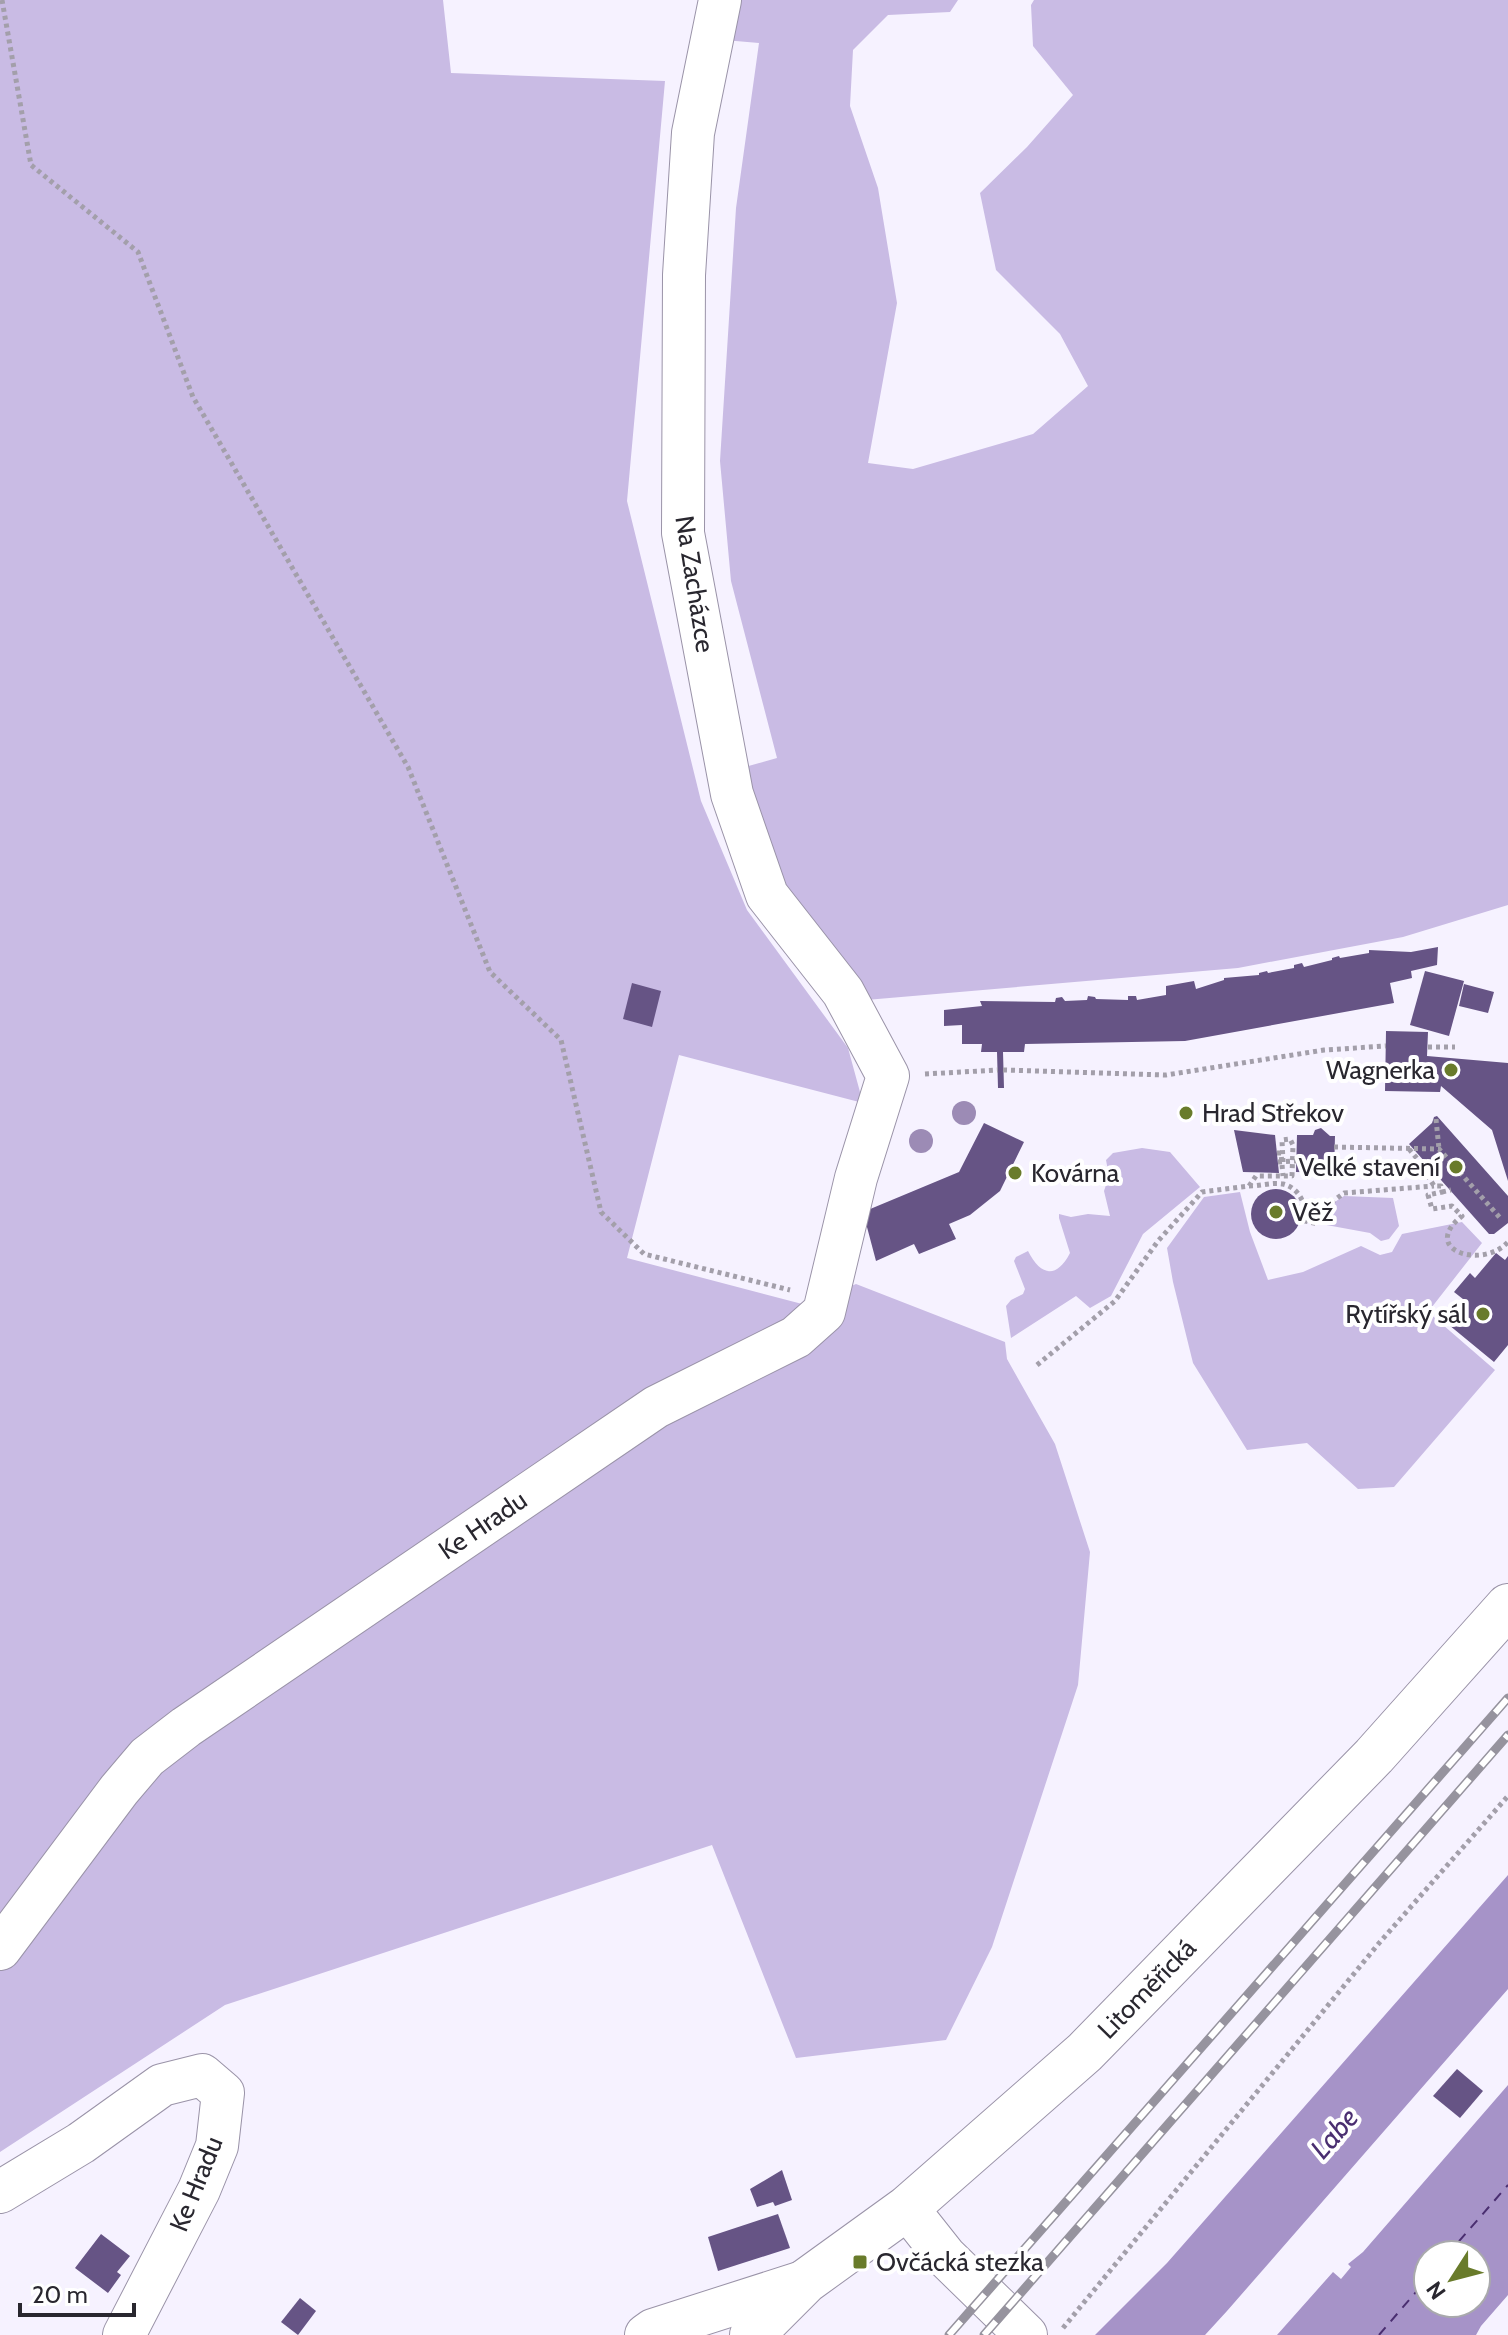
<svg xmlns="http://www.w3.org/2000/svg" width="1508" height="2335" viewBox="0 0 1508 2335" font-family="Cabin,sans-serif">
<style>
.green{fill:#c9bbe4}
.water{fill:#a693c8;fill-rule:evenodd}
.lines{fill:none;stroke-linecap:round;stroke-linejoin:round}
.ferry{stroke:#4a2e70;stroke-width:2;stroke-dasharray:10 8;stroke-linecap:butt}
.building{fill:#665485}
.minor-casing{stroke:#9a93a8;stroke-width:44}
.major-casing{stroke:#9a93a8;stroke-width:46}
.path{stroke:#a39faa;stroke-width:5;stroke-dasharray:4 4;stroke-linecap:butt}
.minor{stroke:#fff;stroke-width:42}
.major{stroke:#fff;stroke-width:44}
.rail-casing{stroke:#96939e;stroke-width:9}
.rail{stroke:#fff;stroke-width:6;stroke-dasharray:18;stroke-linecap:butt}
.tree{fill:#9c8bb5}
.poi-dot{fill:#697b2b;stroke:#fff;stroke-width:3}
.labels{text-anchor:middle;stroke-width:8;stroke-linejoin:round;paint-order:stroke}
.street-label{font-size:26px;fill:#29272f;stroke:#fff}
.poi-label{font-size:26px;fill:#29272f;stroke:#fff;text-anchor:start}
.water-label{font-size:28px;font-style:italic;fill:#4a2e70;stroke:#fff}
</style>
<rect width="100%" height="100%" fill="#f6f2ff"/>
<g class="green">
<polygon points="0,0 443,0 451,73 665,81 627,501 701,801 747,910 848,1048 863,1103 679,1055 627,1258 806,1305 856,1284 1005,1342 1007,1359 1055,1444 1090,1552 1078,1685 992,1947 946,2040 796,2058 712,1845 225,2005 0,2152"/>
<polygon points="741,0 958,0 950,12 888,15 853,50 850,106 878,188 897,303 868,463 913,469 1033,434 1088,386 1060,334 996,270 980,193 1027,147 1073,95 1033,46 1031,5 1034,0 1508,0 1508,905 1403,937 1238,968 866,1000 777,875 745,767 777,758 731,581 720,461 736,208 759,43 724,40"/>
<path d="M1142,1148L1170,1152L1200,1187L1143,1234L1111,1296L1090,1308L1076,1296L1011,1338L1006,1306L1011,1300L1023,1294L1025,1289L1014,1261L1016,1257L1028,1251C1040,1275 1056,1280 1070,1253L1059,1218V1214L1071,1217L1088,1214L1110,1216L1104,1191L1109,1176L1106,1160L1113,1153Z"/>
<polygon points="1240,1192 1250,1232 1268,1280 1303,1272 1361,1246 1380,1255 1392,1252 1402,1234 1462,1222 1482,1243 1428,1312 1495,1370 1394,1487 1358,1489 1307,1443 1247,1450 1193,1363 1173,1282 1167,1248 1204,1197"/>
<polygon points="1344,1196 1393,1198 1399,1226 1389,1239 1381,1241 1370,1233 1321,1224 1330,1205"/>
</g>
<g class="water">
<polygon points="1508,1875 1508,1989 1227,2311 1205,2335 1095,2335 1167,2263"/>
<path d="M1508,2085V2295L1481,2326L1476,2335H1277L1333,2272L1341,2279L1351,2267L1348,2264L1363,2252ZM1476,2255V2303H1428V2255Z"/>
</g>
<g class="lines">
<g class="ferry">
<polyline points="1447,2255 1508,2185"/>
<polyline points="1379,2335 1428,2278"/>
</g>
</g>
<g class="building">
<polygon points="1438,947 1437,965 1411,971 1412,978 1390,983 1394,1003 1185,1041 1025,1044 1024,1052 1003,1052 1004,1088 998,1088 997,1052 981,1052 982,1044 962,1044 962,1025 944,1026 944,1010 982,1006 980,1001 1055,1002 1056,998 1062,997 1065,1001 1087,1000 1088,996 1095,997 1096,999 1128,1000 1128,996 1136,996 1137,1000 1166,995 1166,986 1194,981 1196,989 1224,980 1224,978 1259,975 1259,973 1267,971 1268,973 1294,968 1294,965 1302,963 1304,967 1332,960 1332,958 1339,956 1340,958 1369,953 1369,950 1411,952"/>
<polygon points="1425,971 1464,981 1449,1036 1410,1025"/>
<polygon points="632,983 661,991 652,1027 623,1019"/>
<polygon points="1464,984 1494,992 1488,1013 1459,1006"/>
<polygon points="1386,1031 1428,1032 1427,1056 1508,1063 1508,1181 1492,1130 1441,1086 1440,1092 1385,1091"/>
<polygon points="1437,1116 1508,1196 1508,1223 1494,1234 1489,1234 1409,1144 1432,1123 1434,1117"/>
<polygon points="984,1123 1024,1142 1000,1191 970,1215 949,1224 956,1239 919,1254 914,1244 876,1261 863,1212 959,1172"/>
<polygon points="1321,1128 1330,1136 1335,1136 1334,1173 1296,1172 1297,1135 1313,1135 1315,1130"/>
<polygon points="1234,1130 1275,1135 1279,1173 1243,1172"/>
<circle cx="1276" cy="1214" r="25"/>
<polygon points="1496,1253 1505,1260 1508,1256 1508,1345 1494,1362 1449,1325 1468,1303 1454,1292 1470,1273 1475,1278"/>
<polygon points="1457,2069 1483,2091 1460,2118 1433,2096"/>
<polygon points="782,2170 792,2200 775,2206 773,2202 757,2207 750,2189"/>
<polygon points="778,2214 790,2248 718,2271 708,2237"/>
<polygon points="101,2234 130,2256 117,2272 121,2275 108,2293 75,2268"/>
<polygon points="300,2298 316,2311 298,2335 281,2322"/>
</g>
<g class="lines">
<defs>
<g id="minor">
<path id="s1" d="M0,1949L119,1790L147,1757L186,1727L656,1407L796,1337L824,1312L856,1178L888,1076L843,992L767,895L732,794L683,533L684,275L693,133L720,0"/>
<polyline points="0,2192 81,2143 162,2085 202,2075 223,2093 217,2146 199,2190 124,2335"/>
<polyline points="907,2208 945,2256 1026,2335"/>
<polyline points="646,2335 653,2330 806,2281"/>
</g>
<g id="major">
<path id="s2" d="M752,2335L806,2281L907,2208L1085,2052L1374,1756L1508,1606"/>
</g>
</defs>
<use href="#minor" class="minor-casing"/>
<use href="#major" class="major-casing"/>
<g class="path">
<polyline points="2,0 31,165 138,252 193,397 408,767 490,972 561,1040 601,1212 644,1254 790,1290"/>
<polyline points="1428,1047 1455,1047"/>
<polyline points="1003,1070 1166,1075 1324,1050 1386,1046"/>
<polyline points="925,1074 998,1070"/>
<polyline points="1436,1119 1439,1149"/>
<polyline points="1334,1147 1439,1149 1502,1220"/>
<path d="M1409,1149L1419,1161L1434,1186H1441L1442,1192L1428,1195L1432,1209L1452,1206L1462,1216C1419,1250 1482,1270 1508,1242"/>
<polyline points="1277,1153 1281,1153 1283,1176"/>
<polyline points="1278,1162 1296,1161"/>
<path d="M1249,1186C1260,1186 1273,1182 1283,1184C1300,1188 1307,1206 1305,1221L1318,1224L1328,1205L1344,1193L1434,1186"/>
<polyline points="1442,1192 1451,1190"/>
<polyline points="1037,1365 1115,1301 1158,1241 1202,1192 1249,1186 1256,1176 1292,1176 1293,1145 1290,1139 1282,1140 1283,1162"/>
<polyline points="1063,2328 1380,1942 1508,1796"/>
</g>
<use href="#minor" class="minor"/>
<use href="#major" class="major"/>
<defs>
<g id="rail">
<polyline points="949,2335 1508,1698"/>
<polyline points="984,2335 1508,1735"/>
</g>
</defs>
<use href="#rail" class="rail-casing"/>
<use href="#rail" class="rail"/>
</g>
<g class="tree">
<circle cx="964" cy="1113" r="12"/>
<circle cx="921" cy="1141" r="12"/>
</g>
<g class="poi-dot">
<circle cx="1451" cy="1070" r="8"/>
<circle cx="1186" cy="1113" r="8"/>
<circle cx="1456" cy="1167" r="8"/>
<circle cx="1015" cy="1173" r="8"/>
<circle cx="1276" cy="1212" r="8"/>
<circle cx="1483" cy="1314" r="8"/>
<rect x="852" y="2254" width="16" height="16" rx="4"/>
</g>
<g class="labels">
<g class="street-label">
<text transform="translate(695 584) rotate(81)" y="9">Na Zacházce</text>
<text dy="9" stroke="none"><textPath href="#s1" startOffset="650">Ke Hradu</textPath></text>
<text dy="9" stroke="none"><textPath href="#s2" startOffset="526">Litoměřická</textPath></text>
<text transform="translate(196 2184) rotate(-68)" y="9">Ke Hradu</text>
</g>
<g class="poi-label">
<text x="1435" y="1079" text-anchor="end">Wagnerka</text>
<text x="1202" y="1122">Hrad Střekov</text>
<text x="1440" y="1176" text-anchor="end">Velké stavení</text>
<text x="1031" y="1182">Kovárna</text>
<text x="1292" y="1221">Věž</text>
<text x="1467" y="1323" text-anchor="end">Rytířský sál</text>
<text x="876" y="2271">Ovčácká stezka</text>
</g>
<g class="water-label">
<text transform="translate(1334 2133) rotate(-49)" y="10">Labe</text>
</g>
</g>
<g transform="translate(1452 2279) rotate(234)"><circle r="38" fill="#ffffff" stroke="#a9a9ac" stroke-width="2"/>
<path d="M0-6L14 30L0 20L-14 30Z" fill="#697b2b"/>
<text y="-12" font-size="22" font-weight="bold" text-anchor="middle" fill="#29272f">N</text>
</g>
<path d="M20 2303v12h114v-12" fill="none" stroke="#29272f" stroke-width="4"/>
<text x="32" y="2303" font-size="24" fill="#29272f" stroke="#ffffff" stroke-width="6" paint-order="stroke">20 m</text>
</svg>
